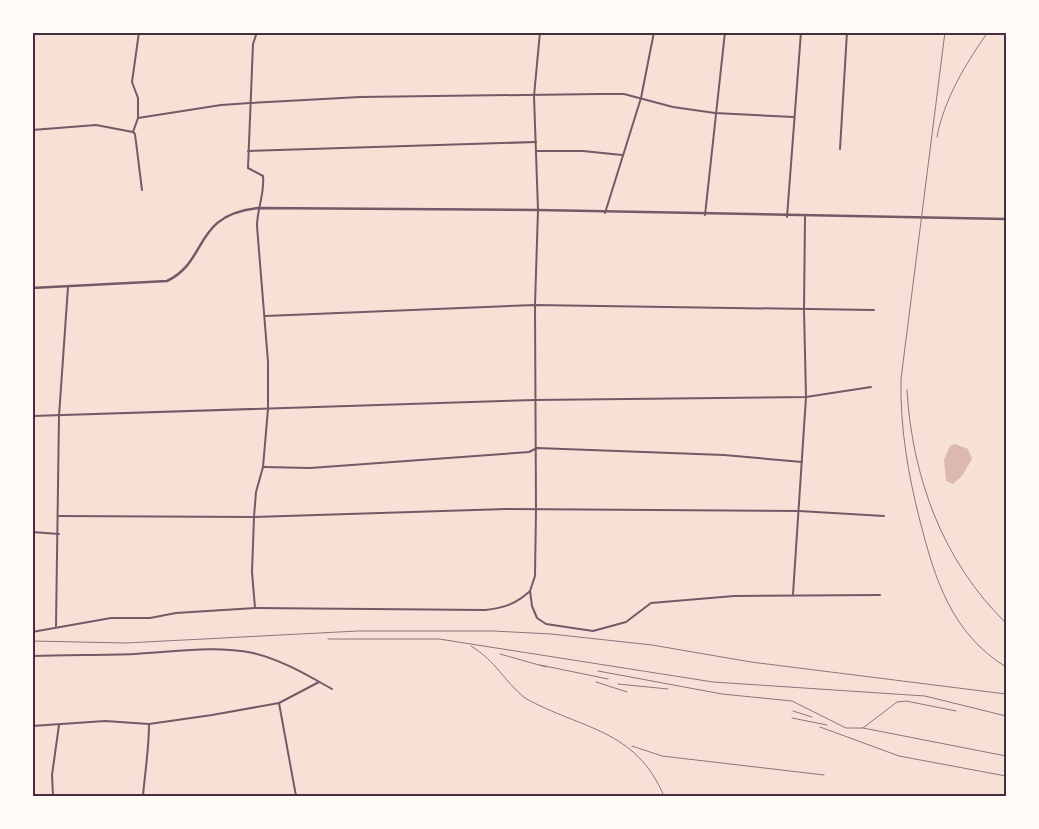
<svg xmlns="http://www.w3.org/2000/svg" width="1039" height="829" viewBox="0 0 1039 829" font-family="Raleway,sans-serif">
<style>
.water{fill:#dcb8b0}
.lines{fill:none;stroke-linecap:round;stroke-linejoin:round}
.minor{stroke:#755966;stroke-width:2}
.tertiary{stroke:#755966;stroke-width:2.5}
.rail{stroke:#8f747c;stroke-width:1}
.neatline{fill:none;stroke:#4a2c40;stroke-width:2}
</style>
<rect width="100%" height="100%" fill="#f7e1d7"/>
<polygon class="water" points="955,444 968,449 972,459 962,476 953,484 946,481 944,460 950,446"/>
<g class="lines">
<g class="minor">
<polyline points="138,118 138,98 132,82 139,32"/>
<polyline points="32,130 96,125 133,132 138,118 221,105 250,103 360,97 599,94 624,94 673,107 715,113 794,117"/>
<polyline points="133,132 135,134 142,190"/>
<polyline points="840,149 847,32"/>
<polyline points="248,151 536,142"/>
<polyline points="537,151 583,151 622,155"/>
<polyline points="605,213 641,98 654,32"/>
<polyline points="705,215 725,32"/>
<polyline points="787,217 801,32"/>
<polyline points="265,316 535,305 874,310"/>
<polyline points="32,416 535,400 806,397 871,387"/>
<polyline points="264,467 310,468 529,452 537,448 724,455 802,462"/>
<polyline points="58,516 254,517 506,509 799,511 884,516"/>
<polyline points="32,532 59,534"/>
<polyline points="530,591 535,576 536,510 535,305 538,210 534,96 540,32"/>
<polyline points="793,594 806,397 804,310 805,217"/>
<path d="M255,608L252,572L254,517L256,492L263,467L268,409V362L257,226C257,209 265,193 263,176L248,168L253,44L257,32"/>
<polyline points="56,626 59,416 68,287"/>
<path d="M32,632L111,618H150L176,613L255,608L485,610C504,608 516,604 530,591L532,606L537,618L546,624L593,631L626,622L651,603L734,596L880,595"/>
<path d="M32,656C67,655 101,655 135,654C175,652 213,645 253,653C282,660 307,675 332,689"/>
<polyline points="279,703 296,796"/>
<polyline points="32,726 105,721 149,724 212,715 279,703 319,682"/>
<polyline points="53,796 52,775 59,725"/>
<path d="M143,796C145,772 149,749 149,724"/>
</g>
<path class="tertiary" d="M32,288L167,281C209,261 192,215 258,208L538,210L1006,219"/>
<g class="rail">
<path d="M945,32L901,379C900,428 908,474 920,521C935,579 951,633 1006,667"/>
<path d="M937,137C944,99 966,63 988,32"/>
<path d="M907,390C912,477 943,562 1006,623"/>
<polyline points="328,639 439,639 713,682 925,696 1006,716"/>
<polyline points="32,641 126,643 358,631 493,631 551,634 652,645 751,662 1006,694"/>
<path d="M471,646C497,662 503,680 525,698C582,730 635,728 664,796"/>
<polyline points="500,654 546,667"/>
<polyline points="540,665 608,679"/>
<polyline points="598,671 722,694 792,701 846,728 863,728 897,702 906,701 956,711"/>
<polyline points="596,682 627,692"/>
<polyline points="618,684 668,689"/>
<polyline points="793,711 812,717"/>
<polyline points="792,718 827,725"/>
<polyline points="820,727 899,756 1006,776"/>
<polyline points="863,728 1006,756"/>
<polyline points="632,746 662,756 824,775"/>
</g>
</g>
<rect width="1039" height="829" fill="none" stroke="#fffaf5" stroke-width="68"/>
<rect x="34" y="34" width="971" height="761" class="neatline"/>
</svg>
